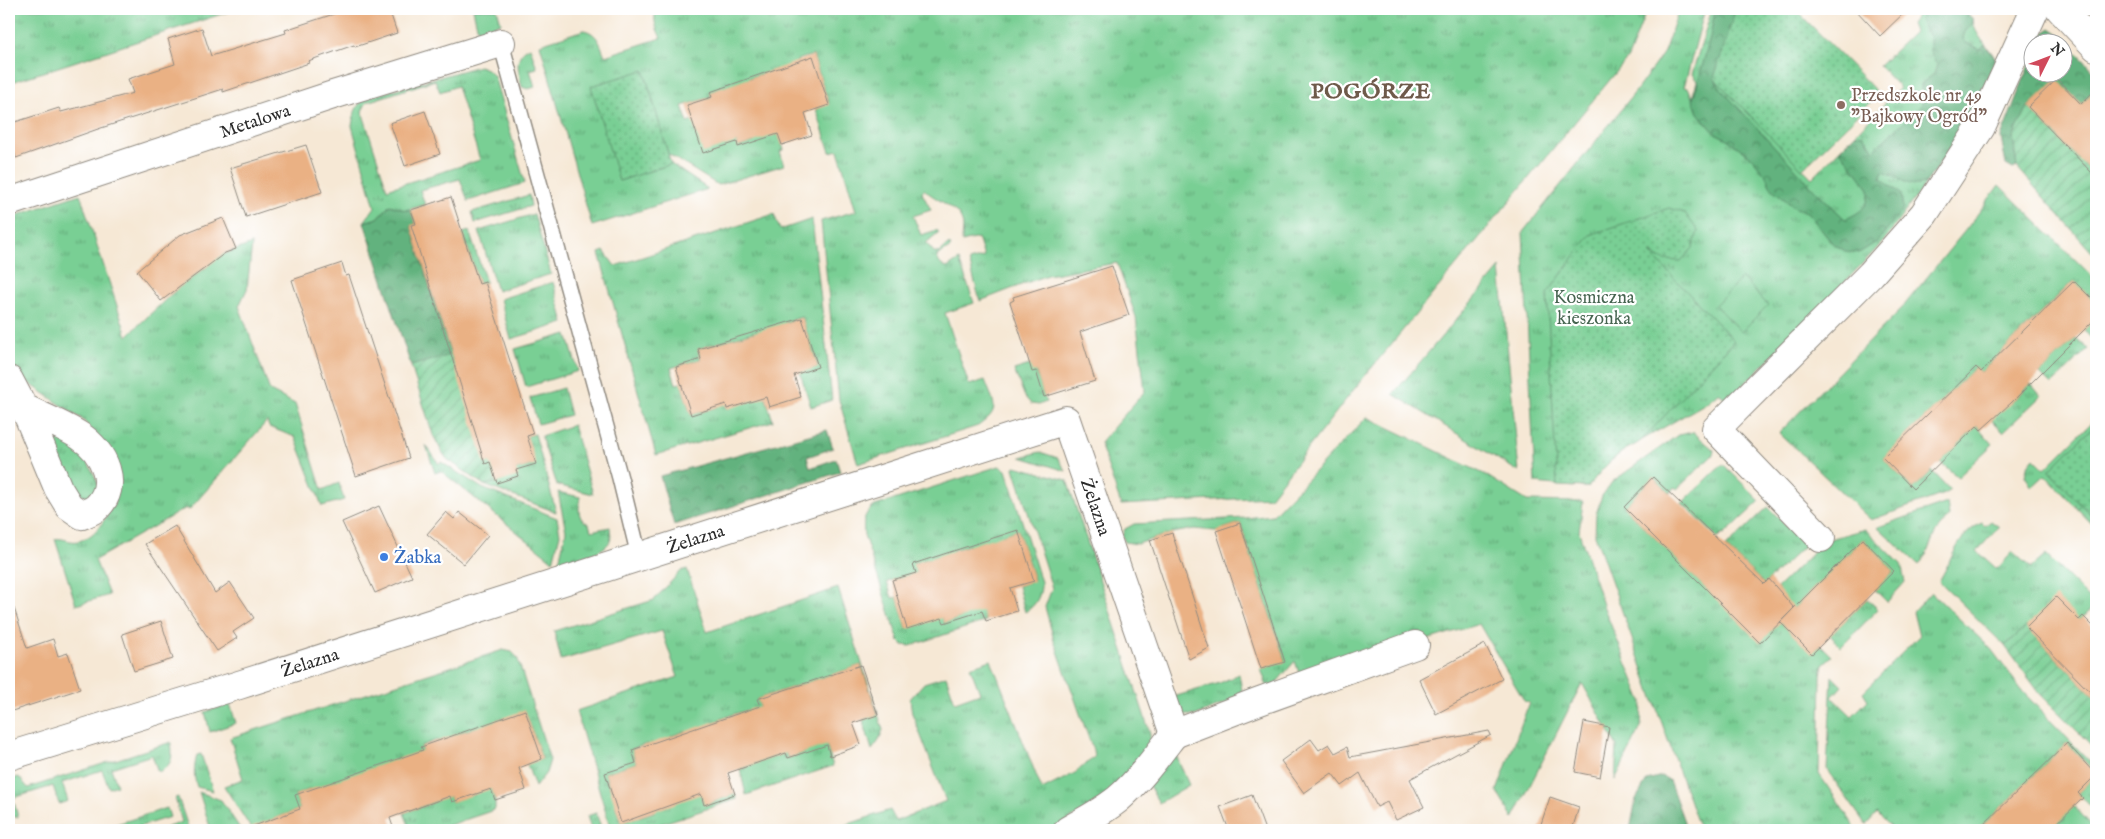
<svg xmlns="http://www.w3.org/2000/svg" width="2105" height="839" viewBox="0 0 2105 839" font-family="'IM FELL English',serif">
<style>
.grass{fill:url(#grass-tufts);stroke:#527d60;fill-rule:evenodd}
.forest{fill:url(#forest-crowns);stroke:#466e54}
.park{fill:url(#park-dots);stroke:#527d60}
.garden{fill:url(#garden-furrows);stroke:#527d60}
.pitch{fill:#79cf94;stroke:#527d60}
.building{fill:#eab184}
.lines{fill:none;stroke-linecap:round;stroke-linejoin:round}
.service-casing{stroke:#908a80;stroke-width:18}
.minor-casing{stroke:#908a80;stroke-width:30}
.service{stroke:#fff;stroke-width:15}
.minor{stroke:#fff;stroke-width:28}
.education-dot{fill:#8d6e63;stroke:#fff;stroke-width:2}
.shop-dot{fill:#3f7fe0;stroke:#fff;stroke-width:2}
.labels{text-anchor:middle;stroke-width:4.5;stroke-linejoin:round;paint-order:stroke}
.education-label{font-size:18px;fill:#785e54;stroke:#fff;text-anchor:start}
.street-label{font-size:18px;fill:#2b2b2b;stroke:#fff}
.park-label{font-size:18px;fill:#466450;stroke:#fff}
.shop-label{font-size:18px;fill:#366cbe;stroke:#fff;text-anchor:start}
.district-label{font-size:22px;font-weight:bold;letter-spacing:1px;fill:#6e5a4a;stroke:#fff}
</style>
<defs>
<pattern id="grass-tufts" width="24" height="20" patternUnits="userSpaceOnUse" patternTransform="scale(1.25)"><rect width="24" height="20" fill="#79cf94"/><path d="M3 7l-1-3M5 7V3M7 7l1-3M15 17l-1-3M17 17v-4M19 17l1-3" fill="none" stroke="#63a879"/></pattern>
<pattern id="forest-crowns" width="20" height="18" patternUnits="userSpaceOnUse" patternTransform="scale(1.25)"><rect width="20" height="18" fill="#62b27e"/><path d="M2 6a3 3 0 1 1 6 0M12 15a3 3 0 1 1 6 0" fill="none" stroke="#519167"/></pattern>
<pattern id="park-dots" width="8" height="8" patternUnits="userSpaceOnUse" patternTransform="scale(1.25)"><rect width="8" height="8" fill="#79cf94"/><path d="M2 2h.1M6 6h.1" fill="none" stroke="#63a879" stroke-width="1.8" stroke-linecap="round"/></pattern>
<pattern id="garden-furrows" width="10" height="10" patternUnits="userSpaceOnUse" patternTransform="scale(1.25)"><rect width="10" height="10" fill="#79cf94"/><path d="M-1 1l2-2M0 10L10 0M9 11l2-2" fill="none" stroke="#63a879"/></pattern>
</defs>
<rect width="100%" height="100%" fill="#fff"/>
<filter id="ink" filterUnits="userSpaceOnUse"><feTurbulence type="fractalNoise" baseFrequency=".02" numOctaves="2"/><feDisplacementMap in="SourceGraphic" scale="10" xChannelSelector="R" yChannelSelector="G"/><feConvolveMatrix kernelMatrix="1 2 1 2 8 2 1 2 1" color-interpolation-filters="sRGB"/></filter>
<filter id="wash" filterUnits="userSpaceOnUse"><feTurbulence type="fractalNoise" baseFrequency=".0096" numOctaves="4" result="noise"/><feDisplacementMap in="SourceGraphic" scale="20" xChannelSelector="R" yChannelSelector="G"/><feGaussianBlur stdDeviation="1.12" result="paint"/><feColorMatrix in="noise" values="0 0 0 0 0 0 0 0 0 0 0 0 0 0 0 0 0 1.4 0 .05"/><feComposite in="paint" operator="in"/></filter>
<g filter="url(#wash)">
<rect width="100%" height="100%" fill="#f6e8d5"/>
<g class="grass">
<polygon points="9,9 237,9 9,83"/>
<polygon points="473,9 497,9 501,23 478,31"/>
<path d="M658,9H1647L1628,58L1355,388L1270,497L1121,505L1100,443L1145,391L1136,317L1117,263L1047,275L980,301L969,261L984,257L978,238L962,242C962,236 963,231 963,226C961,207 935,201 924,189L922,193L931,210L913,216L921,235L937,230L939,232L926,243L934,252L939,253L949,244L951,247L937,256C938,262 941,266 947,268L959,260L974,303L945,313L969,385L985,380C994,405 1002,409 978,426L858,464L839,400L821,221L856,211L838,150L830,152L816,109L829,104L813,55L797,60L799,65L766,77L764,73L749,78L750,83L725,87L710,92L711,97L682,106L688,123L692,121L734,135L739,147L754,142L753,137L777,129L784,150L780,151L784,165L718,185L668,154L644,70L619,181L671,164L708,189L592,226L540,44L584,30C598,33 600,44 605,56L661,38C657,29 651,18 658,9Z"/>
<path d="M1679,9H1705L1684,87L1689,89L1692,98L1697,81L1692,74L1712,9H1736L1714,78L1812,178L1900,88L1879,66L1914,32L1911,24L1922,9H1963L1973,19C1973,35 1990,47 1996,60L1966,124L1941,162L1883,242L1796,333L1727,401L1719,392L1706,403L1623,451L1601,469L1588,487H1581L1599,432L1611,428L1617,422L1638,429L1643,438L1734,341L1648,252L1655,248C1661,253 1669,256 1677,254C1682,253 1687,249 1689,245C1705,220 1660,196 1650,231L1653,241L1621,260C1600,237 1565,277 1604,292V301L1589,309L1584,318L1589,330L1596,338L1592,345C1553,340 1554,390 1584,390L1588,400C1583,410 1583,421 1593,429L1574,487L1535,483L1523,232L1636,91L1664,52ZM1742,279L1768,305L1741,332L1715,305Z"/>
<path d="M530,47L537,68L530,70L535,87L528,89L522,87C519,72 512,55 530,47Z"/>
<path d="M479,66L487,69L494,76L525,183L468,201L460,179L420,190L425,205L405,210L390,205L378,218L364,222L375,207L352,126C354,113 356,103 368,97ZM435,80L440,92L457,86L480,160L387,189L362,111L367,102Z"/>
<polygon points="1999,185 2096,280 2096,303 2073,281 1981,372 1976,367 1883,458 1913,489 1932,471 1950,490 1944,494 1871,520 1779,433 1902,308 1968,227"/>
<path d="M80,194L127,336L178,288L208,266L216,257L252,244L247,289L239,306L270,391L295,404L322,490L339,483L344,500L322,506L295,437L269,427L267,421L189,510L186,508L95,560L109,595L76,605L55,539C63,537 70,543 78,541C97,537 106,517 115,502L103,444L83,420L23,379L9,359V218Z"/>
<polygon points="529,195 531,206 475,223 472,212"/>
<polygon points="534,214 551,274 497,291 479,231"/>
<polygon points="774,214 780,230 812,219 832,400 811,407 800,372 818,367 802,317 786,322 787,327 755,337 753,332 698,349 701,359 671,368 676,384 681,383 691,415 717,407 723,397 727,409 764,392 773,421 656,455 599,253 604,251 615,266"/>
<polygon points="469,231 486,282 479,284 463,233"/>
<polygon points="1500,268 1519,472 1393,394"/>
<polygon points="553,282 564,323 511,339 500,299"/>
<polygon points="2096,318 2096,342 2095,343 2084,330"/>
<polygon points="567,334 578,371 526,387 515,349"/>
<polygon points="2076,338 2088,349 2051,385 2040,374"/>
<polygon points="1030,365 1036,371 1046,402 1039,405 1031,404 1025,397 1014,370"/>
<polygon points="2031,384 2041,396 2003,432 1988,415 2011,403"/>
<polygon points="563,388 570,415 538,424 530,398"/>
<polygon points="1367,417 1484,474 1527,501 1583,502 1579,532 1604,608 1642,701 1641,727 1615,780 1617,746 1582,683 1513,819 1497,791 1529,703 1525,702 1479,624 1427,640 1299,673 1295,661 1276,683 1268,689 1261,669 1285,661 1240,523 1216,531 1194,529 1172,533 1137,544 1125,542 1122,536 1125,529 1134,524 1246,518 1273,515"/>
<polygon points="2096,418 2096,424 2049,471 2096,520 2096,528 2045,475 2032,487 2025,476 2027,467 2034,458 2045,469"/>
<polygon points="573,425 593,494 557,485 541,436"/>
<polygon points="1977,426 1993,444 1958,477 1940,462"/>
<polygon points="50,427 80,446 100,487 89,499 67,488 47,448"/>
<polygon points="1693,432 1714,450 1713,455 1677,489 1675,487 1670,493 1653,477 1624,507 1760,642 1780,622 1812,653 1821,645 1832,656 1823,664 1821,676 1819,774 1857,830 1700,830 1595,535 1596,514 1602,496 1612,482 1678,435"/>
<polygon points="535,434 556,512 484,485 499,482 516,470 535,464 527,436"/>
<polygon points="426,445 439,464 441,462 482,488 557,518 560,534 553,561 441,471 435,473"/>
<polygon points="1040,452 1058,458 1066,471 1021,457"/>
<polygon points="1723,464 1760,501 1724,535 1722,534 1718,538 1682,503"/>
<path d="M999,466L1006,470L1041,582C1042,594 1036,606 1025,612L1018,586L1034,580L1018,530L1002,535L1003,540L970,550L969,545L953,550L955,555L931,563L929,558L914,563L916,573L887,582L892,598L897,597L907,629L940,611L944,623L959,618L981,606L986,621L910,646L903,645L899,641L864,535C863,521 863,514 875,506Z"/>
<polygon points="1015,466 1067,480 1150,733 1150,743 1123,785 1060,826 1048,830 831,830 890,810 896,821 946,801 912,713 910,699 924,683 946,676 955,702 980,693 970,667 991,660 1042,790 1075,773 1093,758 1095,756 1054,640 1045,607 1052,588 1014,468"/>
<path d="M558,492L580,497C579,509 576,518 589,524L591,531L610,527C610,530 611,535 611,538C608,554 572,559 559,562L566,531Z"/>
<polygon points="1947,503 1949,516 1935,533 1926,555 1919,565 1878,527"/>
<polygon points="1768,507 1805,545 1764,584 1726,547"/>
<path d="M1991,521L1999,527L1977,551L1997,569L2013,552L2031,568L2046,555L2096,605L2079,620L2026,627L2005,646L1939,581C1952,561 1957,534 1982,523L1985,526Z"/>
<polygon points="1865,529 1901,564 1905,582 1887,602 1875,590 1894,571 1863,539 1791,611 1777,588 1826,540"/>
<path d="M687,569L707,632L838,588L883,730L878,742L872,750L863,720L878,714L861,665L757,699L762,711C737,707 710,725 688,735L686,731L671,736L672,740L649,749L647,744L632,749L636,763L605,773L610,789L615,788L616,808L621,823L654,812L650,800L699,790L705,805L735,794L737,799L642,830H611L576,711L678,677L662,631L561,660L554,631L654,600L681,571Z"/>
<polygon points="1931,592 1991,649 2023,692 2096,768 2096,773 2067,743 1978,830 1894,830 1877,813 1866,825 1827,770 1832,676 1842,686 1832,697 1852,716 1868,700 1863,692 1919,636 1913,612"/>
<polygon points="1867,599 1878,609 1841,647 1830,635"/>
<polygon points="503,650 512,652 517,657 550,760 546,773 535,787 527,764 542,759 525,711 479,731 477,727 461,732 463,737 439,745 437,740 421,746 424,756 313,794 311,789 295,795 300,809 268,821 271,830 252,830 224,786 243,779 230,738"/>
<polygon points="1239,674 1242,690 1237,699 1194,716 1182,714 1170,698 1220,683"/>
<polygon points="230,704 236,723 210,732 205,712"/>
<polygon points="825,740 833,766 746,795 740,769 776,756 783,746 788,758 803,753"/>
<path d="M171,742C173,756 173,766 158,772L152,755L111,768L117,785L109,788L102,770L62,783L68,801L59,804L53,786L13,798L18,817H9V780L19,777L28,788Z"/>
<polygon points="1175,753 1189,785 1159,803 1147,782"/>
<path d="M201,754L213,791L197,787C193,775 194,767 197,755Z"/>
<polygon points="2096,775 2096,812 2078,793"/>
<polygon points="490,785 495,800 495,809 491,811 435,830 411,830 404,813 439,800 437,795 448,791 452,802"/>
<polygon points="199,792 221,800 241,830 211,830"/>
<polygon points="178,797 189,830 166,830 165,828 182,822 175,798"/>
<polygon points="2070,802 2096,830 2041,830"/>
<polygon points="167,808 170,817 128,830 98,830"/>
<polygon points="596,813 602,830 587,830 591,829 587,816"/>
</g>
<g class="forest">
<path d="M1715,9H1747L1727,62L1716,81L1720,88L1815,190L1845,219C1860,213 1870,206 1869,189L1840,150L1856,134L1864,135L1874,150L1922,104L1921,84L1934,74L1937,65L1930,51V39L1920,20L1922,9H1963L1973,19V23L1965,32L1963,38L1966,43L1980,49L1985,45L1996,60L1966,124L1926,183C1910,191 1897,175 1883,171L1881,178L1901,194L1903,209L1878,241L1859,253L1845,251L1832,243L1807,212L1795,208L1772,189L1765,174L1750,156L1727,139L1715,133L1698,113L1693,100L1710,38Z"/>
<polygon points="2051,28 2057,32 2096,73 2096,90 2081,104 2057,80 2028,107 2013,137 2017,167 2013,169 2006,165 2001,137 2032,57 2032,72 2062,72 2062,42 2038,42 2042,34"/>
<polygon points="390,205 405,210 411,210 416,224 411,226 451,355 411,366 364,222 378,218"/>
<polygon points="827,430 833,448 807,457 810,468 836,459 840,472 674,525 660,476"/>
<polygon points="1662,776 1669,780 1687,830 1630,830 1636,799 1647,780"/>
</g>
<g class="park">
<polygon points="1736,9 1795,9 1879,94 1802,169 1714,78"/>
<polygon points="644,70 671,164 619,181 591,86"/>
<path d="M1669,208L1685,213L1698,231L1693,248L1681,261L1664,260L1650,253L1734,341L1643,439C1637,445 1629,447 1622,452C1608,462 1598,474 1588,487L1557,486L1547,294L1590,235Z"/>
<polygon points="2096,424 2096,520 2049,471"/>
</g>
<g class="garden">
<polygon points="2028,107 2096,177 2096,257 2017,167 2013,137"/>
<polygon points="451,355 499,482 484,485 447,459 442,452 433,435 411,366"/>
<polygon points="2026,627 2096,698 2096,750 2041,695 2005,646"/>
</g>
<polygon class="pitch" points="1742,278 1768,305 1741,332 1715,305"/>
<g id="blocks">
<g class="building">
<polygon points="349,9 389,9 397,33 355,47 354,45 308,61 309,63 223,92 223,89 98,129 16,158 9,135 9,124 59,108 61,112 133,93 128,79 175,64 168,39 202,28 211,56 286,33 285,30"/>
<polygon points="1855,9 1908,9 1880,36"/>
<polygon points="813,56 829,105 805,113 812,135 782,145 778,134 738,147 737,142 703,153 687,105 712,97 710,92"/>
<polygon points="2057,79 2081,104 2096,89 2096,177 2028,107"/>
<polygon points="425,111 440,154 405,166 390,123"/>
<polygon points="306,145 322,192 246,217 230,168"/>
<polygon points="451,197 479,284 485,282 533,434 527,436 536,464 516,470 518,476 497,483 490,462 485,464 411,225 416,224 411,210"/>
<polygon points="223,218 236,249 225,253 161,301 137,271 180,235"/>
<polygon points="342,263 346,276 349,275 409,458 356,476 292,280"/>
<polygon points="1112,266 1129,315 1080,332 1095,381 1044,397 1036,371 1032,372 1022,339 1010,302 1014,300 1013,297"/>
<polygon points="2074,281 2096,303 2096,318 2011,403 1981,430 1977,426 1913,489 1883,458 1976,367 1981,372"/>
<polygon points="802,318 818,367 794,375 801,397 769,407 766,397 727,409 726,404 691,415 676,367 701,359 698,349"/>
<polygon points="1653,477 1764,584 1769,579 1794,608 1760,643 1624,507"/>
<polygon points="379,506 412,577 375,593 342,522"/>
<polygon points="446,512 454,519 459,512 488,535 464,564 427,534"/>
<polygon points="1240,523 1285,662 1261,669 1216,531"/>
<polygon points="175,526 215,593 230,582 254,618 233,632 237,638 217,651 145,544"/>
<polygon points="1018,530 1034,581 1010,588 1017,611 986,621 982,611 944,623 942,618 907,629 892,580 916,573 913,564"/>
<polygon points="1172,533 1209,648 1189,659 1150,540"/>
<polygon points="1863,539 1894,571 1812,654 1780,622"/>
<polygon points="2056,597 2079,620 2083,616 2096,629 2096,698 2026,627"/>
<polygon points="9,608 14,608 27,648 53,639 58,656 68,653 80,689 9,712"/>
<polygon points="161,621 173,659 134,671 122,634"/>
<polygon points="1485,644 1502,679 1436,714 1419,679"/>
<polygon points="861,665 878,715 853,723 861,745 830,756 827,745 788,758 786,753 728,773 735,794 704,805 701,794 621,823 605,773 636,763 632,750 760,706 757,699"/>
<polygon points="525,710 542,759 519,768 526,790 495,800 491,789 452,802 450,796 390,818 394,830 251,830 251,827 300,809 295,795 423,750 421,747"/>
<polygon points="1584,722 1609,727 1600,777 1575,772"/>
<polygon points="1489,731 1491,735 1410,779 1424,807 1396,820 1387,802 1377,807 1360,773 1342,786 1332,773 1304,793 1281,761 1311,739 1319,750 1329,744 1335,753 1347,747 1350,757"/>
<polygon points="2067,743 2096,775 2078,793 2083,798 2050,830 1978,830"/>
<polygon points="1252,795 1265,830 1229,830 1220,807"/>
<polygon points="1550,797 1579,807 1572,830 1539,830"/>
</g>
</g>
</g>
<g filter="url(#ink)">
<use href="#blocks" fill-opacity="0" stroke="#908a80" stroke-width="1"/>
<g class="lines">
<defs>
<polyline id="service" points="501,43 620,478 639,556"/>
<g id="minor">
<polyline points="2060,9 2096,47"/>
<path id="s1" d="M9,202L333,95L501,43"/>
<path d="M9,380L29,418L58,488L69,506L82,515C86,513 92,511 96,508C121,485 103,451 80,436C63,425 42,417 24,408"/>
<polyline points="1821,538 1716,429 1871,274 1924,214 1981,127 2035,9"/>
<polyline points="1174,734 1257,702 1415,645"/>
<path id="s2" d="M9,756L239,685L1066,420L1174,734C1157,756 1139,781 1118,799C1103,811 1085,821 1068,830"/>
</g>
</defs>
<use href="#service" class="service-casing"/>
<use href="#minor" class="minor-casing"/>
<use href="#service" class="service"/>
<use href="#minor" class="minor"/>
</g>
</g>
<circle class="education-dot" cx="1841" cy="105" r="5"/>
<circle class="shop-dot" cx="384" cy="557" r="5"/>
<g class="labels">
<g class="education-label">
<text x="1851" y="101">Przedszkole nr 49<tspan x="1851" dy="21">"Bajkowy Ogród"</tspan></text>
</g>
<g class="street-label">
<text dy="6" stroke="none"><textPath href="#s1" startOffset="259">Metalowa</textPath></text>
<text dy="6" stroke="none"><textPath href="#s2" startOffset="1201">Żelazna</textPath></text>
<text dy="6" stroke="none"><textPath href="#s2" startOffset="720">Żelazna</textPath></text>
<text dy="6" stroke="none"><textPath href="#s2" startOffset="315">Żelazna</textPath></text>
</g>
<g class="park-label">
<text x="1594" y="303">Kosmiczna<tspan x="1594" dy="21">kieszonka</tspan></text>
</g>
<g class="shop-label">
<text x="394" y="563">Żabka</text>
</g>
<g class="district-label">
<text x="1371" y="98">POGÓRZE</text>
</g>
</g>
<rect width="2105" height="839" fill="none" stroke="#fff" stroke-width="30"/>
<g transform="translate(2048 58) rotate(48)"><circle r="24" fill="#ffffff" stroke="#aaaaaa"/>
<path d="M0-4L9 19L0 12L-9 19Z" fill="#d1495b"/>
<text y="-8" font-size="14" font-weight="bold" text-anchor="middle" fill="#2b2b2b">N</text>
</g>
</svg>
